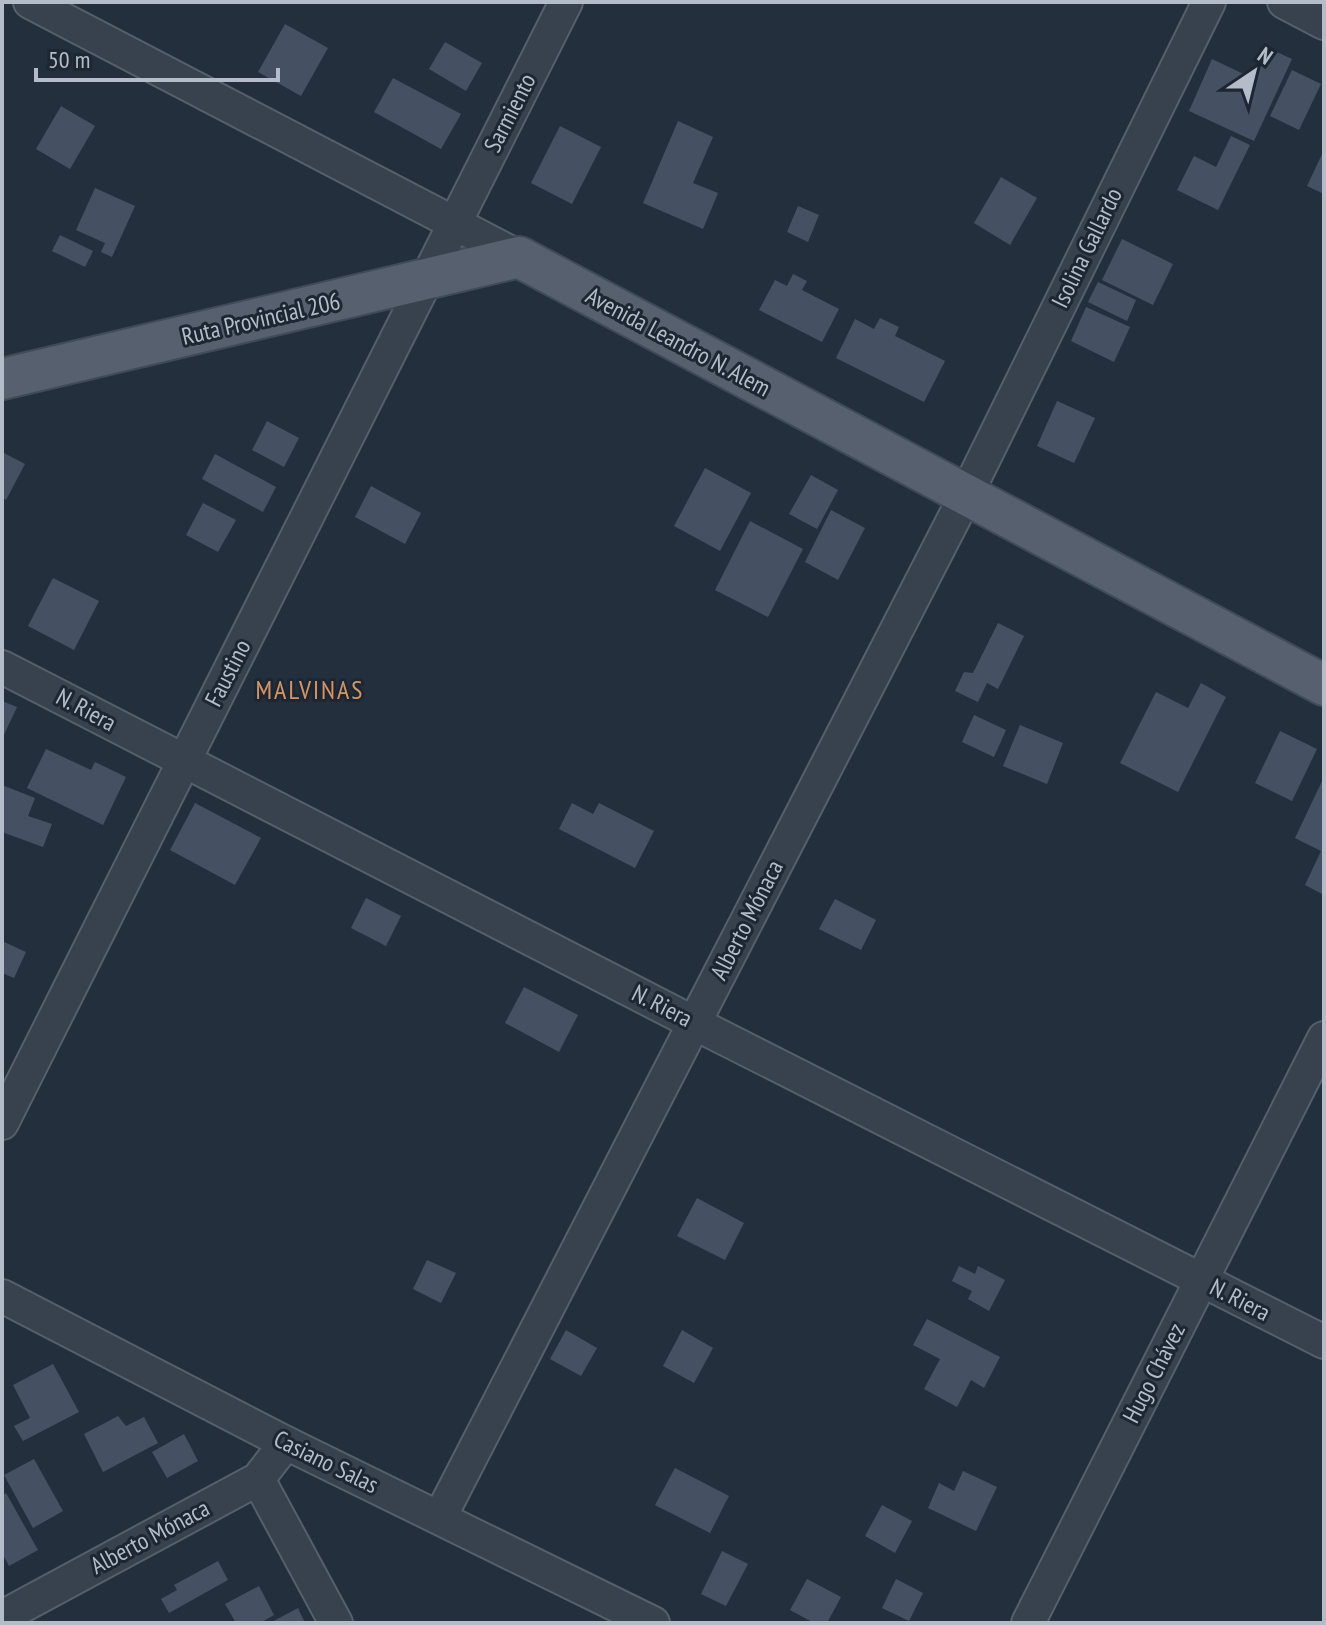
<svg xmlns="http://www.w3.org/2000/svg" width="1326" height="1625" viewBox="0 0 1326 1625" font-family="'PT Sans Narrow',sans-serif">
<style>
.building{fill:#455162}
.lines{fill:none;stroke-linecap:round;stroke-linejoin:round}
.minor-casing{stroke:#565f6c;stroke-width:36}
.major-casing{stroke:#414a57;stroke-width:44}
.minor{stroke:#38414e;stroke-width:32}
.major{stroke:#56606e;stroke-width:40}
.labels{text-anchor:middle;stroke-width:6;stroke-linejoin:round;paint-order:stroke}
.street-label{font-size:24px;fill:#b4bcc9;stroke:#1d2633}
.neighbourhood-label{font-size:26px;letter-spacing:2px;fill:#d59563;stroke:#1d2633}
</style>
<rect width="100%" height="100%" fill="#242f3e"/>
<g class="building">
<polygon points="285,24 328,48 301,96 258,72"/>
<polygon points="445,42 482,63 466,91 429,69"/>
<polygon points="1266,47 1292,59 1254,141 1189,111 1212,59 1252,78"/>
<polygon points="1292,70 1321,84 1299,130 1270,116"/>
<polygon points="393,78 461,114 441,149 374,112"/>
<polygon points="61,106 95,126 70,169 36,149"/>
<polygon points="678,121 713,137 693,183 718,193 703,229 643,203"/>
<polygon points="560,126 601,147 572,204 531,183"/>
<polygon points="1231,136 1250,145 1218,210 1177,190 1194,156 1216,167"/>
<polygon points="1324,150 1324,194 1307,186"/>
<polygon points="1001,177 1037,198 1010,245 974,223"/>
<polygon points="95,188 135,206 112,257 101,252 105,243 76,230"/>
<polygon points="798,206 819,215 808,242 787,232"/>
<polygon points="60,235 93,251 85,267 52,251"/>
<polygon points="1122,239 1173,264 1153,305 1102,280"/>
<polygon points="793,274 807,281 802,290 839,309 822,342 759,310 775,280 787,286"/>
<polygon points="1098,282 1136,300 1127,321 1088,302"/>
<polygon points="1086,307 1130,327 1114,362 1071,341"/>
<polygon points="880,318 899,327 895,336 945,361 924,402 836,358 855,319 874,329"/>
<polygon points="1057,401 1095,418 1074,463 1037,446"/>
<polygon points="267,421 299,438 284,467 252,450"/>
<polygon points="2,452 25,464 6,500 2,497"/>
<polygon points="215,454 276,487 263,512 202,479"/>
<polygon points="705,468 751,493 720,551 674,526"/>
<polygon points="811,475 838,490 817,529 789,514"/>
<polygon points="371,486 421,513 405,544 355,517"/>
<polygon points="203,503 236,520 218,552 186,535"/>
<polygon points="831,510 865,528 838,580 805,562"/>
<polygon points="750,521 803,549 768,617 715,590"/>
<polygon points="53,578 99,601 74,650 28,626"/>
<polygon points="998,623 1024,636 998,689 987,683 978,702 955,691 964,672 973,673"/>
<polygon points="1201,683 1226,697 1178,792 1120,763 1156,692 1188,708"/>
<polygon points="2,701 17,707 2,739"/>
<polygon points="974,715 1006,730 994,757 962,742"/>
<polygon points="1020,725 1063,743 1047,784 1003,766"/>
<polygon points="1280,731 1317,749 1292,801 1255,783"/>
<polygon points="46,749 91,770 95,762 126,777 103,825 27,788"/>
<polygon points="1324,777 1324,895 1305,885 1321,851 1295,838"/>
<polygon points="2,785 35,798 28,816 52,824 43,847 2,832"/>
<polygon points="195,803 261,838 235,885 170,850"/>
<polygon points="572,803 593,814 599,803 654,831 635,868 559,829"/>
<polygon points="366,898 401,916 386,946 351,928"/>
<polygon points="835,899 876,920 861,950 819,929"/>
<polygon points="2,941 26,952 14,978 2,973"/>
<polygon points="524,987 578,1015 559,1052 505,1023"/>
<polygon points="697,1198 744,1223 725,1260 677,1236"/>
<polygon points="427,1260 456,1273 441,1303 413,1289"/>
<polygon points="959,1266 975,1274 978,1266 1005,1280 989,1311 968,1299 972,1291 952,1281"/>
<polygon points="927,1319 1000,1357 984,1388 971,1380 957,1407 924,1389 940,1359 913,1345"/>
<polygon points="566,1330 597,1348 581,1376 550,1359"/>
<polygon points="682,1330 713,1348 694,1383 663,1366"/>
<polygon points="53,1364 79,1412 23,1441 14,1426 30,1418 13,1385"/>
<polygon points="118,1416 126,1426 144,1417 158,1443 103,1472 84,1434"/>
<polygon points="184,1434 198,1461 167,1478 152,1452"/>
<polygon points="34,1459 63,1511 33,1528 4,1475"/>
<polygon points="675,1468 729,1496 710,1533 655,1505"/>
<polygon points="963,1471 997,1487 976,1531 928,1508 939,1483 954,1491"/>
<polygon points="6,1493 38,1550 9,1566 2,1553 2,1495"/>
<polygon points="882,1505 912,1521 895,1553 865,1536"/>
<polygon points="722,1551 748,1564 726,1606 701,1594"/>
<polygon points="218,1561 228,1580 169,1613 161,1599 177,1590 174,1585"/>
<polygon points="807,1579 841,1597 827,1623 814,1623 790,1610"/>
<polygon points="896,1579 923,1593 909,1621 882,1608"/>
<polygon points="259,1586 274,1615 260,1623 236,1623 225,1604"/>
<polygon points="298,1608 305,1623 270,1623"/>
</g>
<g class="lines">
<defs>
<g id="minor">
<polyline points="30,2 519,257"/>
<polyline points="1284,2 1324,23"/>
<polyline points="2,667 694,1023 1324,1342"/>
<polyline points="2,1123 566,2"/>
<polyline points="2,1296 286,1443 653,1623"/>
<polyline points="258,1479 336,1623"/>
<polyline points="440,1517 966,495 1209,2"/>
<polyline points="2,1617 258,1479 286,1443"/>
<polyline points="1028,1623 1324,1038"/>
</g>
<polyline id="major" points="2,379 519,257 1324,685"/>
</defs>
<use href="#minor" class="minor-casing"/>
<use href="#major" class="major-casing"/>
<use href="#minor" class="minor"/>
<use href="#major" class="major"/>
</g>
<g class="labels">
<g class="street-label">
<text transform="translate(510 113) rotate(-63)" y="8">Sarmiento</text>
<text transform="translate(1087 248) rotate(-64)" y="8">Isolina Gallardo</text>
<text transform="translate(261 319) rotate(-13)" y="8">Ruta Provincial 206</text>
<text transform="translate(678 342) rotate(28)" y="8">Avenida Leandro N. Alem</text>
<text transform="translate(228 673) rotate(-63)" y="8">Faustino</text>
<text transform="translate(86 710) rotate(28)" y="8">N. Riera</text>
<text transform="translate(747 920) rotate(-63)" y="8">Alberto Mónaca</text>
<text transform="translate(662 1006) rotate(27)" y="8">N. Riera</text>
<text transform="translate(1240 1300) rotate(27)" y="8">N. Riera</text>
<text transform="translate(1154 1373) rotate(-63)" y="8">Hugo Chávez</text>
<text transform="translate(326 1462) rotate(26)" y="8">Casiano Salas</text>
<text transform="translate(150 1537) rotate(-28)" y="8">Alberto Mónaca</text>
</g>
<g class="neighbourhood-label">
<text x="310" y="699">MALVINAS</text>
</g>
</g>
<rect width="1326" height="1625" fill="none" stroke="#b4bcc9" stroke-width="8"/>
<g transform="translate(1254 72) rotate(35)" stroke="#1d2633" stroke-width="6" paint-order="stroke">
<path d="M0-6L14 30L0 20L-14 30Z" fill="#b4bcc9"/>
<text y="-12" font-size="22" font-weight="bold" text-anchor="middle" fill="#b4bcc9">N</text>
</g>
<path d="M36 68v12h242v-12" fill="none" stroke="#b4bcc9" stroke-width="4"/>
<text x="48" y="68" font-size="24" fill="#b4bcc9" stroke="#1d2633" stroke-width="6" paint-order="stroke">50 m</text>
</svg>
